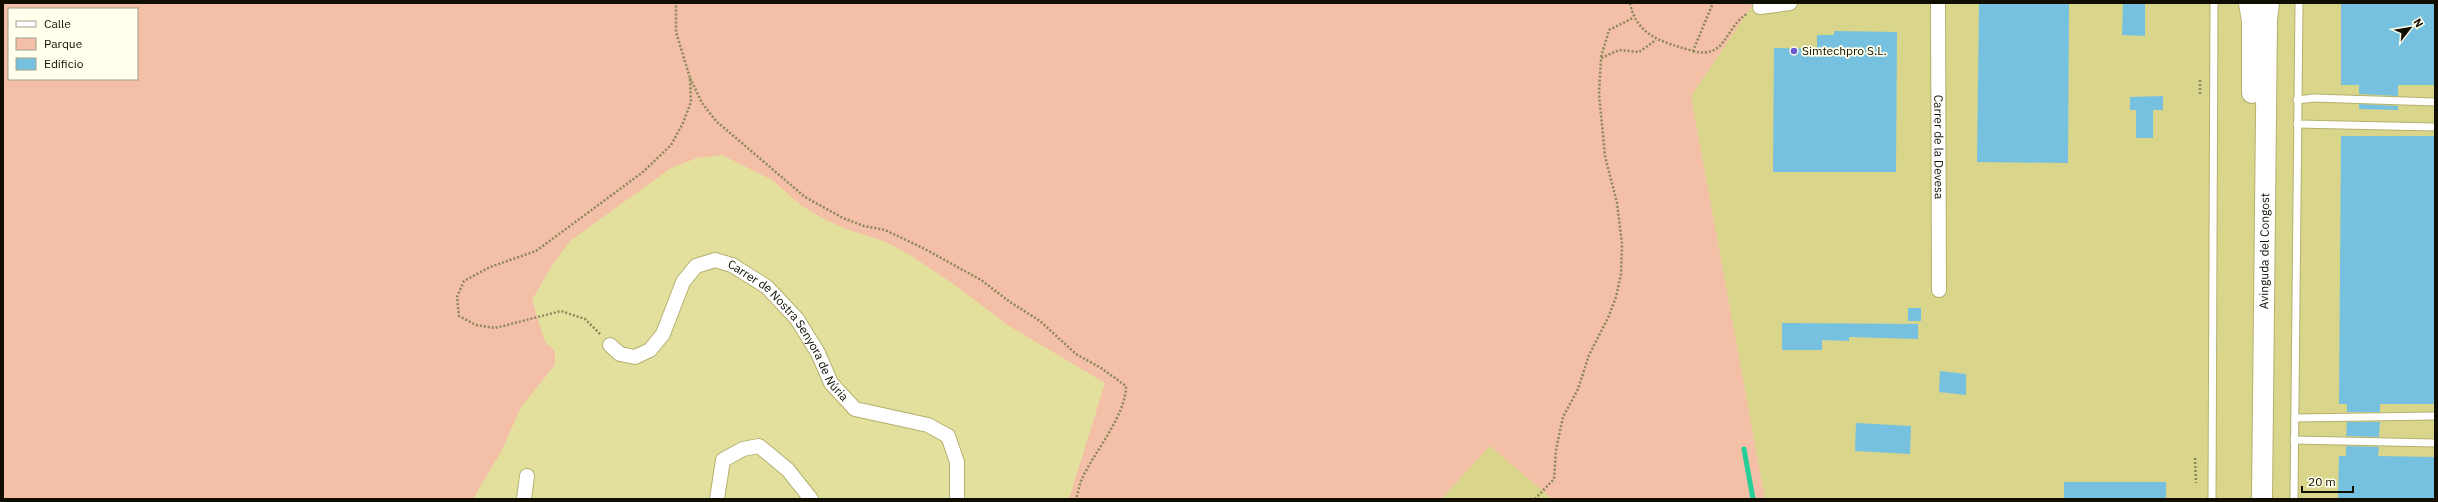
<svg xmlns="http://www.w3.org/2000/svg" width="2438" height="502" viewBox="0 0 2438 502" font-family="'IBM Plex Sans',sans-serif">
<style>
.built{fill:#d9d58a}
.green{fill:#f4bfa7;fill-rule:evenodd}
.lines{fill:none;stroke-linecap:round;stroke-linejoin:round}
.stream{stroke:#27ce9a;stroke-width:5}
.building{fill:#76c1df}
.service-casing{stroke:#b4b06f;stroke-width:9}
.minor-casing{stroke:#b4b06f;stroke-width:16}
.secondary-casing{stroke:#b4b06f;stroke-width:22}
.path{stroke:#8a875b;stroke-width:2.5;stroke-dasharray:2 2;stroke-linecap:butt}
.service{stroke:#fff;stroke-width:7}
.minor{stroke:#fff;stroke-width:14}
.secondary{stroke:#fff;stroke-width:20}
.poi-dot{fill:#6b59d3;stroke:#ffffeb;stroke-width:1.5}
.labels{text-anchor:middle;stroke-width:3.5;stroke-linejoin:round;paint-order:stroke}
.poi-label{font-size:12px;fill:#100e00;stroke:#ffffeb;text-anchor:start}
.street-label{font-size:12px;fill:#100e00;stroke:#ffffeb}
</style>
<rect width="100%" height="100%" fill="#e3e09e"/>
<g class="built">
<polygon points="1754,3 2435,3 2435,499 1765,499 1691,96"/>
<polygon points="1490,446 1552,499 1441,499"/>
</g>
<path class="green" d="M3,3H1754L1691,96L1765,499H1552L1490,446L1441,499H1069L1105,383L1006,324L955,285L910,255L886,242L849,230L824,219L802,206L772,180L722,155L697,158L671,168L570,241L553,264L532,300L545,342L555,351V365L521,407L503,448L473,499H3ZM9,9H137V79H9Z"/>
<g class="lines">
<polyline class="stream" points="1744,449 1753,499"/>
</g>
<g class="building">
<polygon points="1979,3 2069,3 2068,163 1977,162"/>
<polygon points="2123,3 2145,3 2145,36 2122,35"/>
<polygon points="2341,3 2435,3 2435,85 2398,85 2398,96 2359,94 2359,85 2341,85"/>
<polygon points="1834,31 1897,32 1896,172 1773,172 1774,48 1817,49 1817,35 1834,35"/>
<polygon points="2163,96 2163,110 2153,110 2153,138 2136,138 2136,110 2130,110 2130,97"/>
<polygon points="2359,104 2398,106 2398,110 2359,109"/>
<polygon points="2341,136 2435,136 2435,404 2380,404 2380,412 2347,412 2347,404 2339,404"/>
<rect x="1908" y="308" width="13" height="13"/>
<polygon points="1782,323 1918,324 1918,339 1849,337 1849,341 1822,340 1822,350 1782,350"/>
<polygon points="1940,371 1966,374 1966,395 1939,392"/>
<polygon points="2347,422 2380,422 2379,437 2346,436"/>
<polygon points="1856,423 1911,426 1910,454 1855,451"/>
<polygon points="2346,446 2379,447 2378,456 2435,457 2435,499 2338,499 2339,456 2346,456"/>
<rect x="2064" y="482" width="102" height="17"/>
</g>
<g class="lines">
<defs>
<g id="service">
<polyline points="2297,100 2314,98 2435,102"/>
<polyline points="2297,124 2435,127"/>
<polyline points="2295,418 2435,416"/>
<polyline points="2294,440 2435,443"/>
<polyline points="2212,499 2214,3"/>
<polyline points="2294,499 2299,3"/>
</g>
<g id="minor">
<path id="s1" d="M1938,3L1939,290"/>
<polyline points="1760,7 1790,3"/>
<path id="s2" d="M610,345L620,354L635,357L650,350L663,334L683,282L696,266L715,260L732,265L767,287L797,319L818,353L831,383L855,409L928,425L948,436L957,462V499"/>
<polyline points="524,499 527,476"/>
<polyline points="717,499 723,460 743,449 759,446 788,470 811,499"/>
</g>
<g id="secondary">
<polyline points="2249,3 2252,21 2252,93"/>
<path id="s3" d="M2262,499L2267,19L2269,3"/>
</g>
</defs>
<use href="#service" class="service-casing"/>
<use href="#minor" class="minor-casing"/>
<use href="#secondary" class="secondary-casing"/>
<g class="path">
<path d="M1630,3C1637,37 1663,42 1693,51L1713,3"/>
<path d="M1693,51C1726,60 1725,27 1747,14"/>
<polyline points="1601,57 1609,30 1633,18"/>
<path d="M690,78L702,103L716,121L805,197L843,218L864,226L885,230L923,248L981,280L1010,302L1040,321L1076,354L1101,368L1126,386C1126,416 1093,453 1081,481C1079,487 1078,493 1076,499"/>
<polyline points="2200,94 2200,79"/>
<polyline points="600,334 585,319 561,311 495,328 476,325 459,316 457,297 464,281 490,267 536,251 643,172 671,145 683,123 691,102 690,78 676,32 676,3"/>
<polyline points="2195,458 2196,483"/>
<polyline points="1535,499 1554,479 1556,450 1563,417 1578,389 1589,355 1608,318 1616,297 1621,274 1622,244 1617,203 1605,156 1599,94 1601,58 1619,50 1639,52 1656,40"/>
</g>
<use href="#service" class="service"/>
<use href="#minor" class="minor"/>
<use href="#secondary" class="secondary"/>
</g>
<circle class="poi-dot" cx="1794" cy="51" r="4"/>
<g class="labels">
<g class="poi-label">
<text x="1802" y="55">Simtechpro S.L.</text>
</g>
<g class="street-label">
<text dy="4" stroke="none"><textPath href="#s1" startOffset="144">Carrer de la Devesa</textPath></text>
<text dy="4" stroke="none"><textPath href="#s3" startOffset="248">Avinguda del Congost</textPath></text>
<text dy="4" stroke="none"><textPath href="#s2" startOffset="268">Carrer de Nostra Senyora de Núria</textPath></text>
</g>
</g>
<rect width="2438" height="502" fill="none" stroke="#100e00" stroke-width="8"/>
<rect x="8" y="8" width="130" height="72" fill="#ffffeb" stroke="#9f9f8d"/>
<rect x="16" y="21" width="20" height="6" fill="#ffffff" stroke="#9f9f8d"/>
<text x="44" y="28" font-size="12" fill="#100e00">Calle</text>
<rect x="16" y="38" width="20" height="12" fill="#f4bfa7" stroke="#9f9f8d"/>
<text x="44" y="48" font-size="12" fill="#100e00">Parque</text>
<rect x="16" y="58" width="20" height="12" fill="#76c1df" stroke="#9f9f8d"/>
<text x="44" y="68" font-size="12" fill="#100e00">Edificio</text>
<g transform="translate(2410 28) rotate(59)" stroke="#ffffeb" stroke-width="3" paint-order="stroke">
<path d="M0-3L7 15L0 10L-7 15Z" fill="#100e00"/>
<text y="-6" font-size="11" font-weight="bold" text-anchor="middle" fill="#100e00">N</text>
</g>
<path d="M2302 486v6h51v-6" fill="none" stroke="#100e00" stroke-width="2"/>
<text x="2308" y="486" font-size="12" fill="#100e00" stroke="#ffffeb" stroke-width="3" paint-order="stroke">20 m</text>
</svg>
